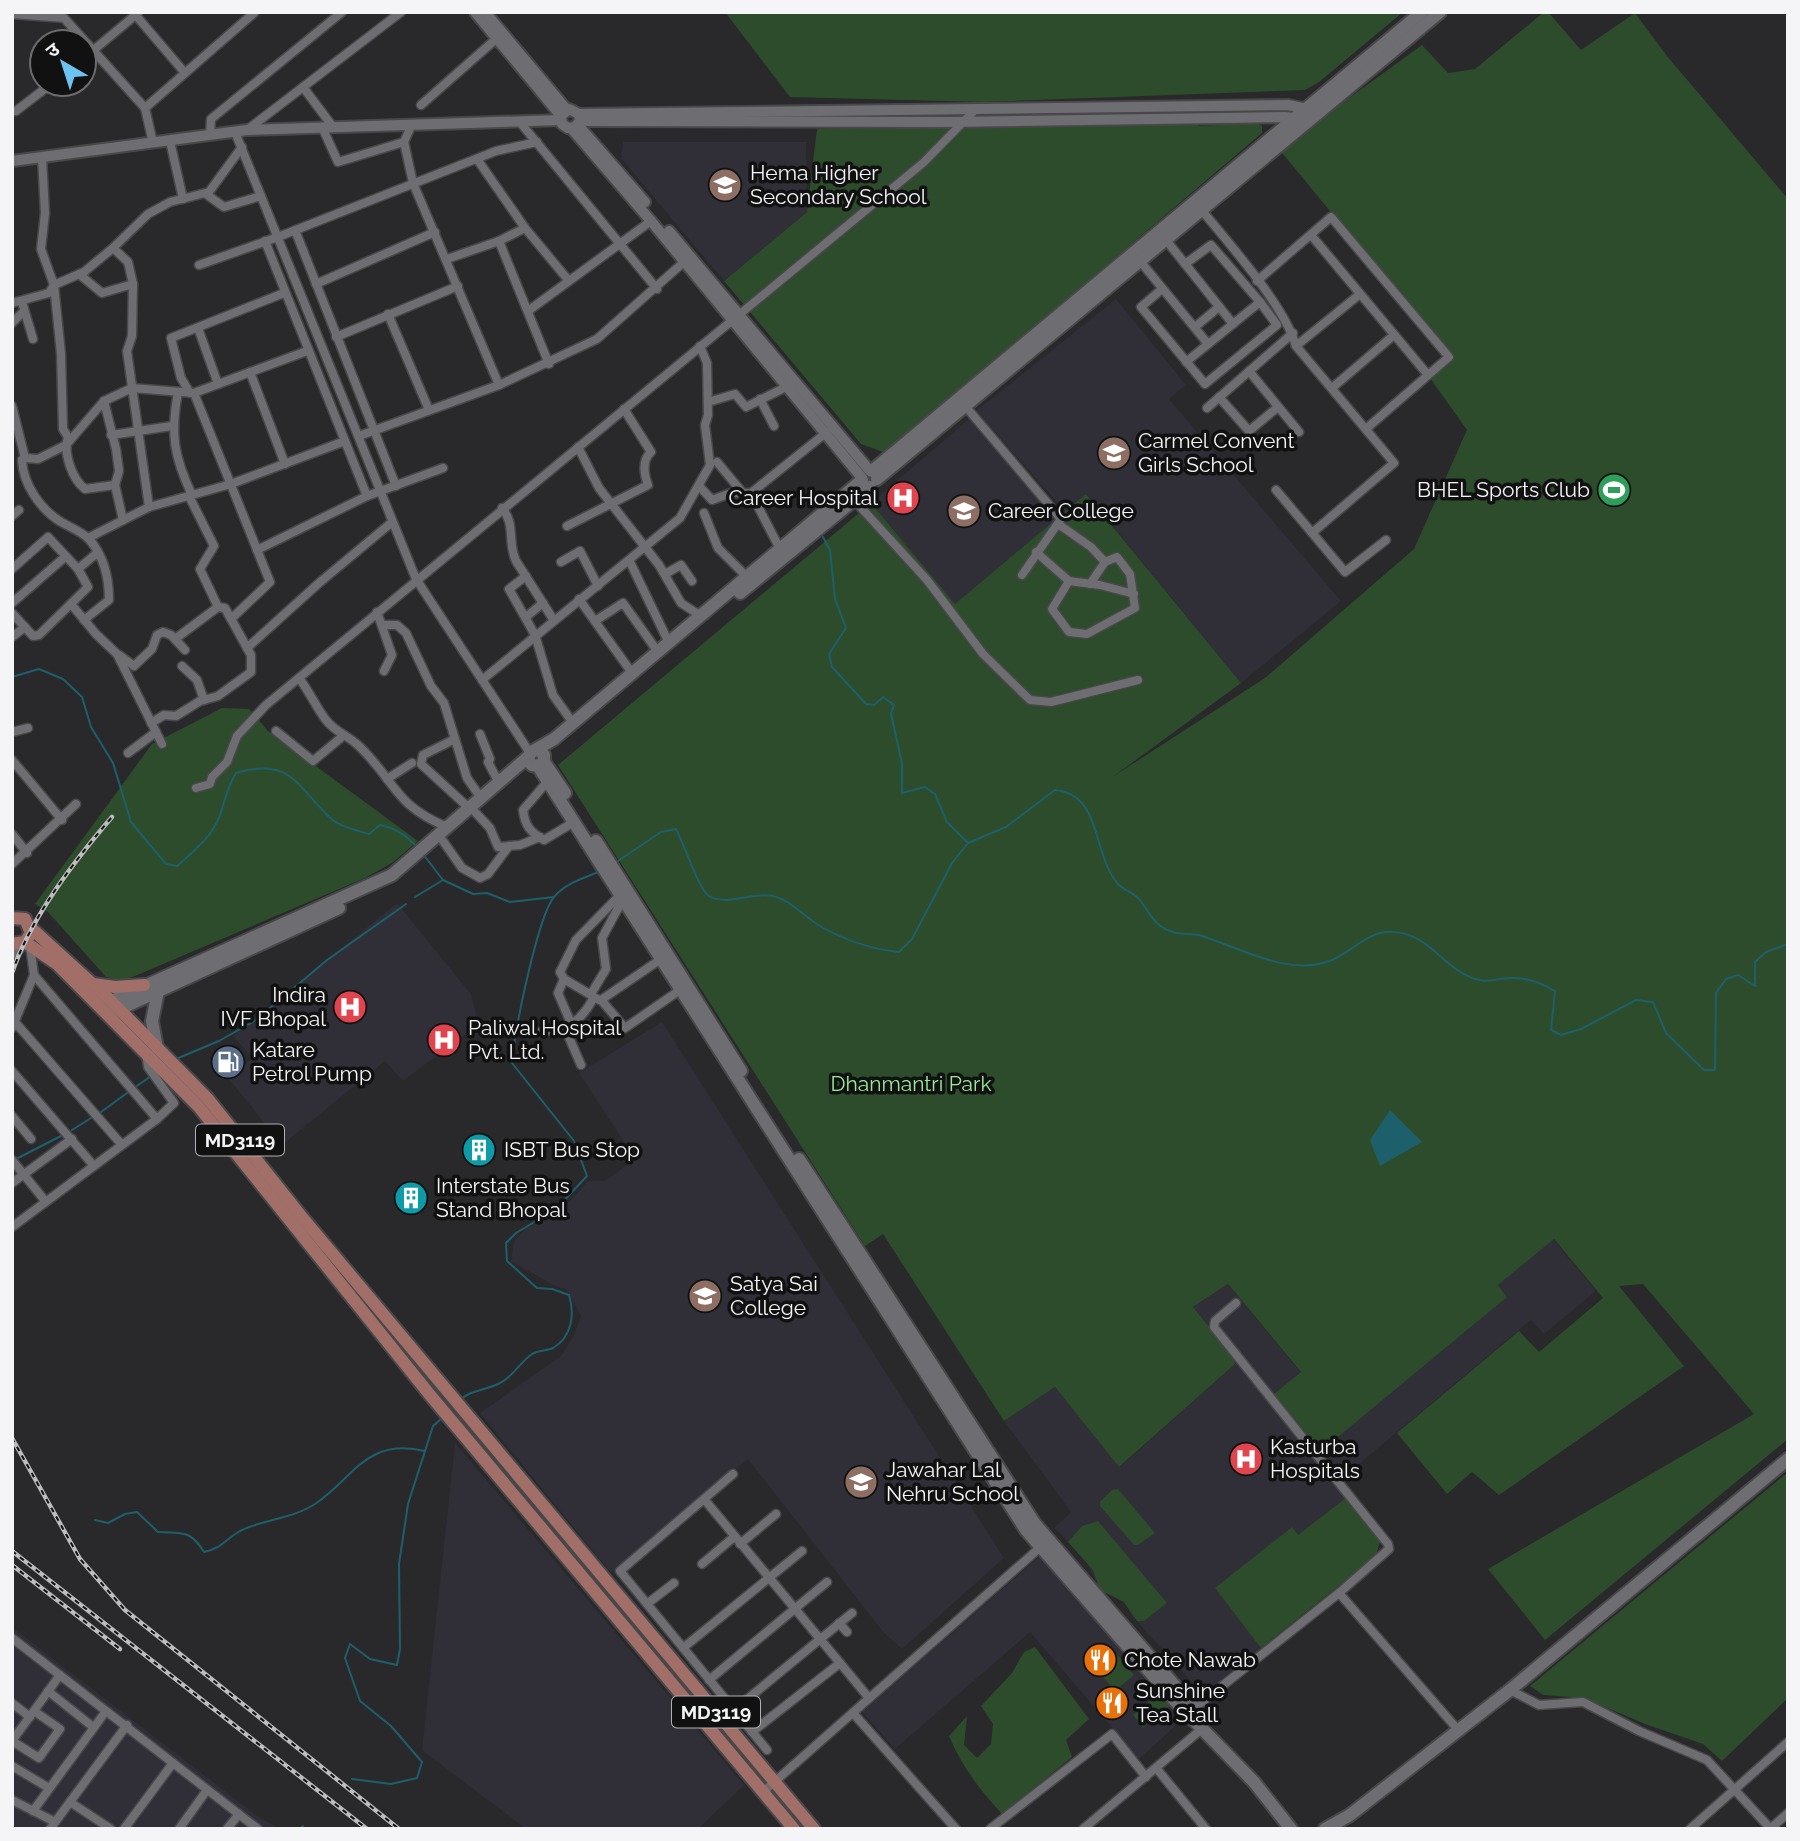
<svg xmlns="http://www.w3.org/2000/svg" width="1800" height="1841" viewBox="0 0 1800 1841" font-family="Raleway,'Noto Sans Devanagari',sans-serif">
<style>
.built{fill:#302e37}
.green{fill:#2c4c2b}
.water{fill:#1d606c}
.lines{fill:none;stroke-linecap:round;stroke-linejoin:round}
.stream{stroke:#1d606c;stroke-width:2}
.minor-casing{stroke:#48474a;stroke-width:11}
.tertiary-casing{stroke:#48474a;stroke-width:14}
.secondary-casing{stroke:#48474a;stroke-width:16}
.primary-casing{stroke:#48474a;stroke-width:16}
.minor{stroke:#6e6d71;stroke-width:8}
.tertiary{stroke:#6e6d71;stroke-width:10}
.secondary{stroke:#6e6d71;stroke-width:12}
.primary{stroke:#a16f67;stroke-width:12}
.rail-casing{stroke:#bdbcbf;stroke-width:4.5}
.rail{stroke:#111112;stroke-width:2;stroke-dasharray:5;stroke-linecap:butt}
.labels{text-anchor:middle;stroke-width:7;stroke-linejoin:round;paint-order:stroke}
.shield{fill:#111112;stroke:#b1b0b2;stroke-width:2}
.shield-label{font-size:19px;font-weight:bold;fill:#f5f4f7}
.poi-label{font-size:21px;fill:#f5f4f7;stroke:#111112;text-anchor:start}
.park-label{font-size:21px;fill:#99ec96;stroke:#111112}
</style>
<rect width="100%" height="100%" fill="#29282b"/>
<g class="built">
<polygon points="623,142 806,142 807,212 724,281 621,158"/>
<polygon points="1116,299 1186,385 1169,399 1341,601 1241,683 1087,494 1065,511 976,411"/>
<polygon points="970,418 1056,520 955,605 871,503"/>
<polygon points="397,903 471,994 479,1024 403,1081 385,1061 282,1145 229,1079 252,1058 233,1036"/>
<polygon points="662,1022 1004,1558 902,1649 884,1633 748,1459 611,1573 480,1413 561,1356 574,1335 581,1316 567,1290 553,1285 511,1261 514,1241 527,1228 569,1202 588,1181 605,1181 635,1159 579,1073"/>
<polygon points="1553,1239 1596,1291 1544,1334 1531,1320 1335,1484 1380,1541 1376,1556 1203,1694 1132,1616 1124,1602 1100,1590 1083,1555 1054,1528 1071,1512 1004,1421 1055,1387 1120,1467 1234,1365 1236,1360 1193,1307 1228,1284 1301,1373 1507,1297 1498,1285"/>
<polygon points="455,1443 744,1785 698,1829 526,1829 422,1750"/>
<polygon points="1039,1557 1183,1719 1139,1759 1030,1632 895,1749 862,1712"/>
<polygon points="12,1627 256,1815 278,1828 12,1829"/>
</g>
<g class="green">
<polygon points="725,12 1403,12 1319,82 1305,90 984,102 790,97"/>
<polygon points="1544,12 1548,12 1581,50 1635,13 1667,56 1788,199 1788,1439 1545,1640 1488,1569 1754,1414 1643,1284 1619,1286 1684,1366 1499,1495 1472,1472 1447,1494 1397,1433 1519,1331 1539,1352 1603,1298 1554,1239 1498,1285 1507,1297 1321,1451 1274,1394 1301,1372 1228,1284 1193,1307 1236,1360 1234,1365 1119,1467 1055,1387 1004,1421 883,1234 865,1246 558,765 871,503 955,604 1086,494 1241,683 1114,776 1265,678 1414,549 1467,430 1430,378 1452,360 1279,149 1422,45 1448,73 1475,69"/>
<polygon points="1197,120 1199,126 1256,123 1262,126 1262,133 889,450 883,452 861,444 724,281 807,212 817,129"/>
<polygon points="222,708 249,709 268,731 418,841 392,863 365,878 135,976 119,981 106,977 48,912 35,904 152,744"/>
<polygon points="1788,1472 1788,1698 1722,1761 1703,1744 1645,1724 1584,1698 1543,1695 1530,1686"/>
<polygon points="1118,1489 1155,1533 1138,1545 1134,1545 1100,1506 1100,1502 1112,1490"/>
<polygon points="1346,1498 1380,1541 1376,1556 1261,1648 1215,1588 1292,1527 1298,1535"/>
<polygon points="1098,1521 1167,1603 1144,1621 1137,1621 1124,1602 1100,1590 1093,1570 1068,1542 1082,1526"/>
<path d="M1035,1647L1089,1719L1066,1740L1072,1757L1002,1814C980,1790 962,1767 949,1736L967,1716L964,1745L977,1758L991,1744L993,1724L981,1706L1012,1673L1024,1652Z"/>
<polygon points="1118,1655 1134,1675 1115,1691 1098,1671"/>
<polygon points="1160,1693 1170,1706 1143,1728 1133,1715"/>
</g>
<polygon class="water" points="1390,1110 1422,1142 1380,1166 1370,1140"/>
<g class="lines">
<g class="stream">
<polyline points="823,537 830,550 835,599 846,628 829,654 832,667 866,704 874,705 883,697 894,705 891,714 902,763 902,793 925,787 935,794 947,822 968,843"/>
<path d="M12,677L39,669L63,679L82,697L91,727L113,763L131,822L166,864L177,866C193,852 213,836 220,815C226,798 226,790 236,773C289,757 296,784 329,817C340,827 355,830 369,834L380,825C396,828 407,836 417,847"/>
<polyline points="423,854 443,880 473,894 487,893 510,902 554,897"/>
<path d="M615,863L661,832L676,829C685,845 698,889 709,896C727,907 753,891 773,896C790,900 804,916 818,925C844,940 869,949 899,952L912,939L952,863L968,843L1006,827L1055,790C1103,794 1092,857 1119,885C1125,891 1135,893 1140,900C1150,914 1155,927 1173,932C1181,935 1191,933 1199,935C1239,947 1289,978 1332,960C1353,951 1369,930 1393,932C1430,933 1445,972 1479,980C1485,982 1493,980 1500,979C1522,976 1536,980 1555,991L1551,1030L1561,1035L1581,1029L1636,1000L1653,1002L1666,1033L1704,1070H1715L1716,993L1726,979L1738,975L1755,986V962L1766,952L1788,944"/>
<polyline points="415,897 443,880"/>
<polyline points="176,1059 219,1041 256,1020 327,960 406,904"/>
<polyline points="137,1086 151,1076"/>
<polyline points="101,1112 127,1093"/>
<polyline points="72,1130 91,1118"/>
<polyline points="18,1158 61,1136"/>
<path d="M460,1400C470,1390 487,1390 500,1383C513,1377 520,1362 532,1354C538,1350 547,1351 553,1348C572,1337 575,1314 569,1295L552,1289L537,1288L507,1261L506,1243L516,1233L556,1209L587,1176L574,1141L512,1063C513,1036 538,916 554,897C566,883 584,878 601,871"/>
<path d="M95,1520L108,1523L125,1514L137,1512L158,1532C182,1534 190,1529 204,1552C223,1548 224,1540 240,1531C264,1519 292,1519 315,1504C354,1478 366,1437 425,1451"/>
<polyline points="352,1779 391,1784 417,1778 422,1762 391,1726 360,1701 345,1658 350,1644 370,1659 397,1665 400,1649 399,1564 408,1504 433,1426 441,1419"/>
<polyline points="300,1829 303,1826"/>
</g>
<defs>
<g id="minor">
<polyline points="133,12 185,73"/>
<polyline points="12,14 64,18 145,108 153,143"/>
<polyline points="84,58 138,13"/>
<polyline points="303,87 333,127"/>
<polyline points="421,105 496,39"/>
<polyline points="145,108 255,12"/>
<polyline points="12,111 16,111 51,84"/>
<polyline points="519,121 657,289"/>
<polyline points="412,124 404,142 413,183 499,385"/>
<polyline points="322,127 338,162 404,142"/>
<polyline points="247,130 401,12"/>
<polyline points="235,132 416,579 530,753"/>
<polyline points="210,135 211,119 342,12"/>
<polyline points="170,141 183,199"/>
<path d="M42,157L45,213L41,249L54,285L61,354L63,429L68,437C63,453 72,479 85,489L115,485"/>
<polyline points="477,159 525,228 569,281"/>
<polyline points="206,194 224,207 261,196"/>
<path d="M1199,207C1227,241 1285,306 1296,346L1394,463L1312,533"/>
<polyline points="295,230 396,486"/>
<polyline points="1311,235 1428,375"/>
<polyline points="1166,240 1233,324"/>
<polyline points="265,241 367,496"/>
<polyline points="499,241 549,364"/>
<polyline points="447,259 499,241 525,228"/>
<polyline points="1140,261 1208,344"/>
<polyline points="1185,264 1211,245 1260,302 1186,362"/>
<polyline points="199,265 278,237 496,151 537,142"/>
<polyline points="79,274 102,293 133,284 128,262 113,248"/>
<polyline points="1257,281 1331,217 1449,357 1367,428"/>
<polyline points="316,284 435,232"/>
<polyline points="1162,289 1141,307 1205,384 1277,325 1260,302"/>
<polyline points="22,302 33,339"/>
<polyline points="12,303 49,293 54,285 84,272 113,248 148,214 170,202 209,192 242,147"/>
<polyline points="528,311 651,221"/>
<polyline points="388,314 429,410"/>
<polyline points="12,323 24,311"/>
<polyline points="1195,327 1219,307"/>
<polyline points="198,328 218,384"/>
<polyline points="336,337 458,286"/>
<polyline points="1296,346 1360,294"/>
<polyline points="1249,371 1299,432"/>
<polyline points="250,372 285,464"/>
<polyline points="1332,388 1394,335"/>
<path d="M178,392C170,434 174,457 192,495"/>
<polyline points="190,393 181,378 171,338 284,293"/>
<polyline points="194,393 270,582 231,619"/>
<polyline points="1219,397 1249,431 1278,407"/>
<polyline points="760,399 774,426"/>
<polyline points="104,401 116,449 119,471 115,485 123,520"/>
<polyline points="708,402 735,394 746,407 788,386"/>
<polyline points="12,406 25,458 38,459 66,445 104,401 132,388 194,393 307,351"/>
<polyline points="966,407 1061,519 1022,575"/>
<polyline points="1207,408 1293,333"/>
<polyline points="111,435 172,426"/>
<polyline points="359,436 499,385 597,339 685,261"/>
<polyline points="578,447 599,488 659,565 681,603 701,616"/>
<path d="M22,460C23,484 40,509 61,522C70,527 82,532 89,539C104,556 109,578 109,600L84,620"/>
<polyline points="717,462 742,492"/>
<polyline points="699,486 712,500 731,493 751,493"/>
<polyline points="1276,490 1345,572 1386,540"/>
<polyline points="189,496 214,546 200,569 218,607"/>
<polyline points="854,500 927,580 983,654 1030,700 1051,702 1138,680"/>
<polyline points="149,507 231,484 345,441"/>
<path d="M502,508C516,524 507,542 516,561L553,619"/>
<polyline points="704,513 718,548 747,577"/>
<polyline points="12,516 19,510"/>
<polyline points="1058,524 1091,547 1105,562 1117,557 1130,574 1135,608 1087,634 1069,632 1052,609 1069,581"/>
<path d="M567,526L648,485C644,474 642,460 651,452L624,409"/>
<polyline points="88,538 149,507 127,351 132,336 133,284"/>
<polyline points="780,549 751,493 827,432"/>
<polyline points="257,550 367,496 443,468"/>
<polyline points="1036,552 1069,581 1100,585 1134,594"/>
<polyline points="561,562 580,551 598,586"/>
<polyline points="630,562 669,643"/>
<polyline points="12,569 48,537 78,569 88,587 39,635 33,636 12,613"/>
<polyline points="78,569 97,553"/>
<polyline points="665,574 681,565 692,581"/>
<polyline points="526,576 509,589 535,635 553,695 573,723"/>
<polyline points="1090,584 1105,562"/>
<polyline points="579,599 632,673"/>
<polyline points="12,603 65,557"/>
<polyline points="71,604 96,634 117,654 162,744"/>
<polyline points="377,612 392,655 384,671"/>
<polyline points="526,617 543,603"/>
<polyline points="595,621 623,603 658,652"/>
<polyline points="383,625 397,625 406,633 431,686 444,703 467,778 481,798"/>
<polyline points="12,637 25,627"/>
<polyline points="247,648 319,583 391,523"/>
<polyline points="119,655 134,666 152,649 157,635 163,632 171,635 185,650"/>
<polyline points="182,666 197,680 204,700"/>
<path d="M299,678C309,691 316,707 326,720C335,732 349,736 360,747C396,782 394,805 447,827"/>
<polyline points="482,680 680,518 710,465 705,425 708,415 707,363 700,346"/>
<polyline points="151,723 164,715 176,716 200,701 218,696 251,672 251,655 225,608 218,607 175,639"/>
<polyline points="276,731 313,761 343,736"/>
<polyline points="12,732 28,728"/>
<polyline points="480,734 490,759 488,762 499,783"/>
<polyline points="455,739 423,755 421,764 469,808"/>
<polyline points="128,753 156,732"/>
<polyline points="12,760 62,820"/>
<polyline points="387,779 412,763"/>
<path d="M547,782L523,810C525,826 530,832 544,840L574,822"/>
<polyline points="196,788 210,784 212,777 227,762 237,736 266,705 923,163 975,110"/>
<polyline points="476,813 490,828 498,847 520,845 540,837"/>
<polyline points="12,834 27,853"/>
<polyline points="443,841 462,868 480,878 488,874 509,846"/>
<polyline points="12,864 76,804"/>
<polyline points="34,975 157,1119"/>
<polyline points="564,979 591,995"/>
<polyline points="593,997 602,1001 625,1028 680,990"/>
<polyline points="601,1000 661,959"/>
<polyline points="14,1021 122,1145"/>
<polyline points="12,1028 34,975 30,946"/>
<path d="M534,1033C565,1028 577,1028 593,999L591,994L606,969L602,938L623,899"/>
<polyline points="581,1065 568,1035 570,1021 558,993 564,979 560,972 576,940 620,895"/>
<polyline points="12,1071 94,1166"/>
<polyline points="12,1116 31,1139"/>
<polyline points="12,1160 46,1202"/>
<polyline points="12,1183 72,1139"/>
<polyline points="12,1227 157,1119 174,1103 148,1067 146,1053"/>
<polyline points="733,1474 620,1571 767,1750"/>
<polyline points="704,1499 869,1698"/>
<polyline points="740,1544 776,1514"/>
<polyline points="702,1564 734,1537"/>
<polyline points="1339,1593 1459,1731"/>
<polyline points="647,1604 674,1583"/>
<polyline points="839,1623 847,1632"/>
<polyline points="12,1638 258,1829"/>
<polyline points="683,1648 802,1551"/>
<polyline points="709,1680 827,1582"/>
<polyline points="1510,1690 1539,1705 1583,1702 1639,1731 1707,1760 1770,1828"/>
<polyline points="48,1691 93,1727"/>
<polyline points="12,1703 30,1717"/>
<polyline points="734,1710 852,1613"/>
<polyline points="1192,1710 1339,1593 1389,1549 1388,1544 1214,1327 1215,1321 1236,1303"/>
<polyline points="34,1711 60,1729 39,1758 12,1741 60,1675"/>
<polyline points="853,1713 956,1829"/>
<polyline points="752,1732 840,1663"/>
<polyline points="12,1766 49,1788"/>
<polyline points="1157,1769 1206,1829"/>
<polyline points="763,1792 1044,1544"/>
<polyline points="12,1800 55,1822"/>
<polyline points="70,1802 111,1829"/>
<polyline points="33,1811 106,1711"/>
<polyline points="50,1829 127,1725"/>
<polyline points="124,1829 173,1763"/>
<polyline points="179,1829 207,1790"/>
<polyline points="227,1829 239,1814"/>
<polyline points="990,1829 1112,1734 1146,1777"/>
<polyline points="1083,1829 1203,1728"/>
<polyline points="1690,1829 1788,1742"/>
<polyline points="1770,1829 1788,1813"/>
</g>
<g id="tertiary">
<polyline points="475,12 561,116"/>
<polyline points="485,12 567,110"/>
<polyline points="579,114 580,121 575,127 568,128 562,124 561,116 569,109 579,114 1288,105 1312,110"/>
<polyline points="580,121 949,122 1285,117 1301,119"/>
<polyline points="578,125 645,202"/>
<polyline points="571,128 651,221 862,478"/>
<polyline points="12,161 247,130 561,120"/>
<polyline points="669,231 870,471"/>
</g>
<g id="secondary">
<polyline points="872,471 1422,12"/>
<polyline points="877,479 1440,12"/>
<polyline points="740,593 870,487"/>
<polyline points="538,749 544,755 544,762 538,766 532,765 528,760 530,753 554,739 862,480"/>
<polyline points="544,762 565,793"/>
<polyline points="538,766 1026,1530 1177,1703 1254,1782 1291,1829"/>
<polyline points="596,841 741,1071"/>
<polyline points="12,953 20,945"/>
<polyline points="103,1005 392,875 528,757"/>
<polyline points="111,1013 339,908"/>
<polyline points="157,1048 152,1021 158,991"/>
<polyline points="799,1159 1035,1524 1194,1708 1200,1725"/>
<polyline points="1325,1829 1350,1815 1510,1690 1788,1459"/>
</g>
<g id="primary">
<polyline points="12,918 25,919 31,933 25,942 12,944"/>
<polyline points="31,928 110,1000 208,1099 301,1216 814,1829"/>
<polyline points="25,942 57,964 199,1107 430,1395 794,1829"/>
<polyline points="93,984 115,987 144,985"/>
</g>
</defs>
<use href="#minor" class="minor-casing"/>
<use href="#tertiary" class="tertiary-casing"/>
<use href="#secondary" class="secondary-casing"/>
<use href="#primary" class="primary-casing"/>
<use href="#minor" class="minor"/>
<use href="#tertiary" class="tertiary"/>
<use href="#secondary" class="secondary"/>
<use href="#primary" class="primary"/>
<defs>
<g id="rail">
<path d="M12,973C31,917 74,861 112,817"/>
<polyline points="12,1438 80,1559 125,1610 399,1829"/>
<polyline points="12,1551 367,1829"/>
<polyline points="12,1565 120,1649"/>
</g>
</defs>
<use href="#rail" class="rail-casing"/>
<use href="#rail" class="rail"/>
</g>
<defs>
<symbol id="school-disc" viewBox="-11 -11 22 22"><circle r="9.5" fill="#8d6e63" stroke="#111112"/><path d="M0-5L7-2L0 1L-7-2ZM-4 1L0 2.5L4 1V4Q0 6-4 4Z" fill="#fff"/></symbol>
<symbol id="stadium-disc" viewBox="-11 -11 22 22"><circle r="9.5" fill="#2e9e5b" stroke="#111112"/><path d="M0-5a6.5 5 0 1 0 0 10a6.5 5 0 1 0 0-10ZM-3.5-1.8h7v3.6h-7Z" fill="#fff"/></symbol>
<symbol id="hospital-disc" viewBox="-11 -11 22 22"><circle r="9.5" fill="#e0444e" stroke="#111112"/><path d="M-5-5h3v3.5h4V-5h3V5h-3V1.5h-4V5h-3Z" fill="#fff"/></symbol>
<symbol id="university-disc" viewBox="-11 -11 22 22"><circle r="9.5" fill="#8d6e63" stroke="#111112"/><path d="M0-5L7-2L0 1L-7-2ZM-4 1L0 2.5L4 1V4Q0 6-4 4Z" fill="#fff"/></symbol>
<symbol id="fuel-disc" viewBox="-11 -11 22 22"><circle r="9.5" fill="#5c6f8a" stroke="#111112"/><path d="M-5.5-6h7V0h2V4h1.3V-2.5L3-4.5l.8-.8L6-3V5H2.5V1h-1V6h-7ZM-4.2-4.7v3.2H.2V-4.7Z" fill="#fff"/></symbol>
<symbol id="building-disc" viewBox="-11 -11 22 22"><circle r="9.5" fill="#0f9aa8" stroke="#111112"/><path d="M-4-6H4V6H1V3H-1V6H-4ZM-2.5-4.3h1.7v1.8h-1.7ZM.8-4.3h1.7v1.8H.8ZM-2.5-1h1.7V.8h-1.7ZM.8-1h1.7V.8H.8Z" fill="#fff"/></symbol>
<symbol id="restaurant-disc" viewBox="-11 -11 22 22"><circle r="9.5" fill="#e8710a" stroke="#111112"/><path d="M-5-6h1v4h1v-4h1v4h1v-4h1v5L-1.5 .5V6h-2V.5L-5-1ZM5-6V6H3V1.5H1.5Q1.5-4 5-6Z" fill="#fff"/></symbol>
</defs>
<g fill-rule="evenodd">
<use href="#school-disc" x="706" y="166" width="38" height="38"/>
<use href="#school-disc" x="1095" y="434" width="38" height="38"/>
<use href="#stadium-disc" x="1595" y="471" width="38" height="38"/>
<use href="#hospital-disc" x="884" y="479" width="38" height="38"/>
<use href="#university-disc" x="945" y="492" width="38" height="38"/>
<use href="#hospital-disc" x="331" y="988" width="38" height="38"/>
<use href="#hospital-disc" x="425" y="1021" width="38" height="38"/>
<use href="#fuel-disc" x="209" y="1043" width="38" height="38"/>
<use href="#building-disc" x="460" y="1131" width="38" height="38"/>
<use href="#building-disc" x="392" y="1179" width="38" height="38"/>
<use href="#university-disc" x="686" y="1277" width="38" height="38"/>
<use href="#hospital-disc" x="1227" y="1440" width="38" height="38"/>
<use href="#school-disc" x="842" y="1463" width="38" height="38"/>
<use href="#restaurant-disc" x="1081" y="1641" width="38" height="38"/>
<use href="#restaurant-disc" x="1093" y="1684" width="38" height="38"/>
</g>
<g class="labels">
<g class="shield">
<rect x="196" y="1124.5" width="88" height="31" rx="5"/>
<rect x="672" y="1696.5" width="88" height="31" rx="5"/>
</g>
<g class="shield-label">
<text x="240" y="1147">MD3119</text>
<text x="716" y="1719">MD3119</text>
</g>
<g class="poi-label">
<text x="750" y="180">Hema Higher<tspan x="750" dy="24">Secondary School</tspan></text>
<text x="1138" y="448">Carmel Convent<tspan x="1138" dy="24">Girls School</tspan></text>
<text x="1590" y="497" text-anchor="end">BHEL Sports Club</text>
<text x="878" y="505" text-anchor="end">Career Hospital</text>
<text x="988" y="518">Career College</text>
<text x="326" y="1002" text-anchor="end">Indira<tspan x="326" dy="24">IVF Bhopal</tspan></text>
<text x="468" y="1035">Paliwal Hospital<tspan x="468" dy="24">Pvt. Ltd.</tspan></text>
<text x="252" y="1057">Katare<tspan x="252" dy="24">Petrol Pump</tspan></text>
<text x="504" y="1157">ISBT Bus Stop</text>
<text x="436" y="1193">Interstate Bus<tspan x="436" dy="24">Stand Bhopal</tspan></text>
<text x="730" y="1291">Satya Sai<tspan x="730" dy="24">College</tspan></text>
<text x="1270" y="1454">Kasturba<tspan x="1270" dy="24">Hospitals</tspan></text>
<text x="886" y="1477">Jawahar Lal<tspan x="886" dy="24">Nehru School</tspan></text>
<text x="1124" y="1667">Chote Nawab</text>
<text x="1136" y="1698">Sunshine<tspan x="1136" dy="24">Tea Stall</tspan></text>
</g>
<g class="park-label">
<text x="911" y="1091">Dhanmantri Park</text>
</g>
</g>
<rect width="1800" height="1841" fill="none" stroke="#f5f4f7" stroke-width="28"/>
<g transform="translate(63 63) rotate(321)"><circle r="33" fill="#111112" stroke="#6c6c6e" stroke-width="2"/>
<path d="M0-5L12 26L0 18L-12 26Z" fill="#6cc3f2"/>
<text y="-10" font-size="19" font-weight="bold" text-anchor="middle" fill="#f5f4f7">उ</text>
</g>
</svg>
